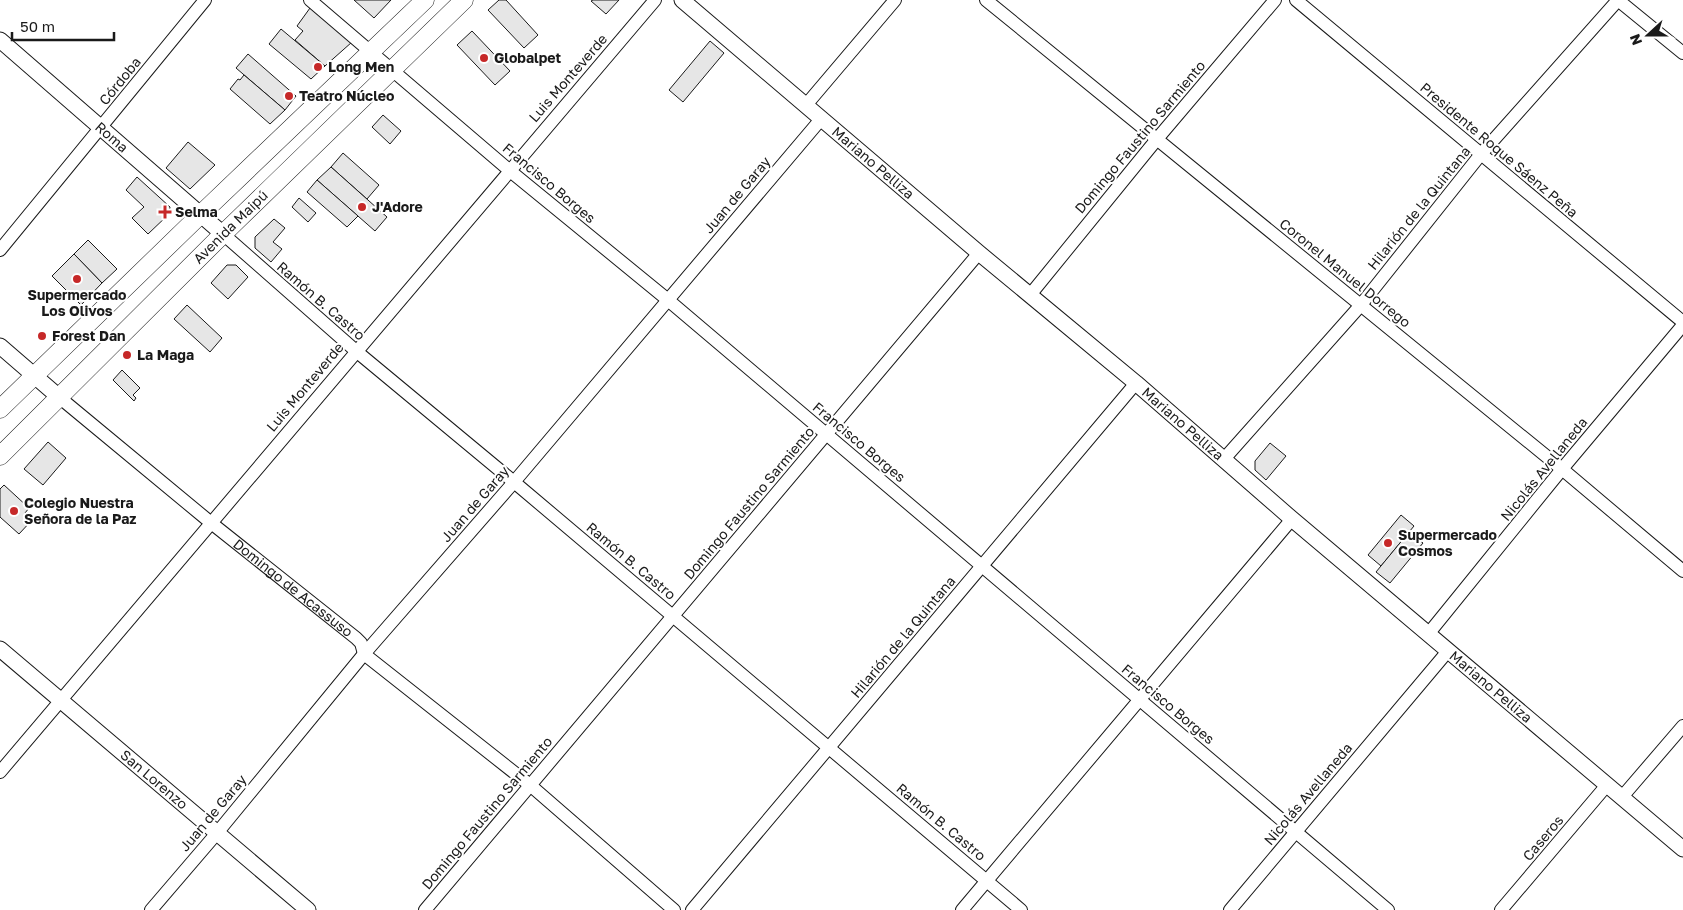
<svg xmlns="http://www.w3.org/2000/svg" width="1683" height="910" viewBox="0 0 1683 910" font-family="'Golos Text',sans-serif">
<style>
.building{fill:#e6e6e6;stroke:#1a1a1a}
.lines{fill:none;stroke-linecap:round;stroke-linejoin:round}
.minor-casing{stroke:#1a1a1a;stroke-width:14}
.tertiary-casing{stroke:#1a1a1a;stroke-width:17}
.secondary-casing{stroke:#1a1a1a;stroke-width:19}
.minor{stroke:#fff;stroke-width:12}
.tertiary{stroke:#fff;stroke-width:15}
.secondary{stroke:#fff;stroke-width:18}
.poi-dot{fill:#c62828;stroke:#fff;stroke-width:2}
.labels{text-anchor:middle;stroke-width:4;stroke-linejoin:round;paint-order:stroke}
.poi-label{font-size:14px;font-weight:bold;fill:#1a1a1a;stroke:#fff;text-anchor:start}
.street-label{font-size:14px;fill:#1a1a1a;stroke:#fff}
</style>
<rect width="100%" height="100%" fill="#fff"/>
<g class="building">
<polygon points="354,0 391,0 374,18"/>
<polygon points="499,0 506,0 538,35 524,48 488,10"/>
<polygon points="593,0 619,0 606,14 591,1"/>
<polygon points="310,8 352,42 325,66 295,40 303,31 297,26"/>
<polygon points="281,29 325,66 311,79 269,44"/>
<polygon points="472,31 510,71 495,85 457,45"/>
<polygon points="710,41 724,53 683,102 669,90"/>
<polygon points="248,54 296,96 285,110 236,68"/>
<polygon points="244,75 285,110 270,124 230,89 238,79 240,80"/>
<polygon points="383,115 401,131 390,144 372,127"/>
<polygon points="188,142 215,165 190,189 166,168"/>
<polygon points="343,153 379,185 367,199 331,167"/>
<polygon points="331,167 387,217 375,231 317,180"/>
<polygon points="137,177 170,207 169,214 148,234 132,218 144,207 126,190"/>
<polygon points="317,180 358,216 347,227 307,192"/>
<polygon points="299,198 316,213 308,222 292,207"/>
<polygon points="274,219 285,228 273,242 282,249 271,262 255,248 255,237"/>
<polygon points="88,240 117,269 102,283 74,254"/>
<polygon points="74,254 102,283 81,305 52,276"/>
<polygon points="227,265 236,265 248,277 228,299 211,283"/>
<polygon points="187,305 222,338 210,352 174,319"/>
<polygon points="122,370 140,388 133,395 136,398 134,401 113,380"/>
<polygon points="48,442 66,458 43,485 24,469"/>
<polygon points="1270,443 1286,456 1266,480 1255,470 1255,461"/>
<polygon points="4,485 29,508 25,513 32,520 19,534 0,517 0,489"/>
<polygon points="1401,515 1414,526 1381,566 1368,555"/>
<polygon points="1409,532 1423,543 1390,583 1376,572"/>
</g>
<g class="lines">
<defs>
<g id="minor">
<polyline points="310,0 509,170 668,300 1388,910"/>
<polyline points="986,0 1562,469 1683,571"/>
<polyline points="1296,0 1683,322"/>
<polyline points="1618,0 1683,53"/>
<polyline points="806,105 895,0"/>
<polyline points="223,234 356,351 514,482 1021,910"/>
<polyline points="0,250 205,0"/>
<polyline points="1030,295 1157,139 1275,0"/>
<path id="s1" d="M59,397L210,522L356,638L361,643L364,654L530,785L674,910"/>
<polyline points="1224,459 1360,306 1481,154 1618,0"/>
<polyline points="1429,633 1562,469 1683,325"/>
<polyline points="0,772 655,0"/>
<polyline points="1622,797 1683,726"/>
<polyline points="151,910 217,833 364,654 514,482 822,118"/>
<polyline points="425,910 979,253"/>
<polyline points="692,910 1136,383"/>
<polyline points="962,910 1292,519"/>
<polyline points="1230,910 1448,651"/>
<polyline points="1501,910 1607,785"/>
</g>
<g id="tertiary">
<path id="s2" d="M682,0L979,253L1136,383L1292,519L1683,849"/>
<path id="s3" d="M0,40L223,234"/>
<polyline points="0,346 59,397"/>
<path id="s4" d="M0,649L308,910"/>
</g>
<g id="secondary">
<polyline points="0,409 200,215 425,0"/>
<path id="s5" d="M0,456L223,234L464,0"/>
</g>
</defs>
<use href="#minor" class="minor-casing"/>
<use href="#tertiary" class="tertiary-casing"/>
<use href="#secondary" class="secondary-casing"/>
<use href="#minor" class="minor"/>
<use href="#tertiary" class="tertiary"/>
<use href="#secondary" class="secondary"/>
</g>
<g class="poi-dot">
<circle cx="484" cy="58" r="5"/>
<circle cx="318" cy="67" r="5"/>
<circle cx="289" cy="96" r="5"/>
<circle cx="362" cy="207" r="5"/>
<path d="M162.5 204.5h5v5h5v5h-5v5h-5v-5h-5v-5h5z"/>
<circle cx="77" cy="279" r="5"/>
<circle cx="42" cy="336" r="5"/>
<circle cx="127" cy="355" r="5"/>
<circle cx="14" cy="511" r="5"/>
<circle cx="1388" cy="543" r="5"/>
</g>
<g class="labels">
<g class="poi-label">
<text x="494" y="63">Globalpet</text>
<text x="328" y="72">Long Men</text>
<text x="299" y="101">Teatro Núcleo</text>
<text x="372" y="212">J'Adore</text>
<text x="175" y="217">Selma</text>
<text x="77" y="300" text-anchor="middle">Supermercado<tspan x="77" dy="16">Los Olivos</tspan></text>
<text x="52" y="341">Forest Dan</text>
<text x="137" y="360">La Maga</text>
<text x="24" y="508">Colegio Nuestra<tspan x="24" dy="16">Señora de la Paz</tspan></text>
<text x="1398" y="540">Supermercado<tspan x="1398" dy="16">Cosmos</tspan></text>
</g>
<g class="street-label">
<text transform="translate(568 78) rotate(-49)" y="5">Luis Monteverde</text>
<text transform="translate(120 81) rotate(-51)" y="5">Córdoba</text>
<text dy="5" stroke="none"><textPath href="#s3" startOffset="148">Roma</textPath></text>
<text transform="translate(1140 137) rotate(-50)" y="5">Domingo Faustino Sarmiento</text>
<text transform="translate(1499 150) rotate(40)" y="5">Presidente Roque Sáenz Peña</text>
<text dy="5" stroke="none"><textPath href="#s2" startOffset="251">Mariano Pelliza</textPath></text>
<text transform="translate(549 183) rotate(40)" y="5">Francisco Borges</text>
<text transform="translate(737 195) rotate(-50)" y="5">Juan de Garay</text>
<text transform="translate(1419 208) rotate(-51)" y="5">Hilarión de la Quintana</text>
<text dy="5" stroke="none"><textPath href="#s5" startOffset="325">Avenida Maipú</textPath></text>
<text transform="translate(1345 273) rotate(39)" y="5">Coronel Manuel Dorrego</text>
<text transform="translate(321 301) rotate(41)" y="5">Ramón B. Castro</text>
<text transform="translate(305 387) rotate(-50)" y="5">Luis Monteverde</text>
<text dy="5" stroke="none"><textPath href="#s2" startOffset="656">Mariano Pelliza</textPath></text>
<text transform="translate(859 442) rotate(40)" y="5">Francisco Borges</text>
<text transform="translate(1544 469) rotate(-51)" y="5">Nicolás Avellaneda</text>
<text transform="translate(749 503) rotate(-50)" y="5">Domingo Faustino Sarmiento</text>
<text transform="translate(475 504) rotate(-49)" y="5">Juan de Garay</text>
<text transform="translate(631 561) rotate(40)" y="5">Ramón B. Castro</text>
<text dy="5" stroke="none"><textPath href="#s1" startOffset="302">Domingo de Acassuso</textPath></text>
<text transform="translate(903 637) rotate(-50)" y="5">Hilarión de la Quintana</text>
<text dy="5" stroke="none"><textPath href="#s2" startOffset="1061">Mariano Pelliza</textPath></text>
<text transform="translate(1168 704) rotate(40)" y="5">Francisco Borges</text>
<text dy="5" stroke="none"><textPath href="#s4" startOffset="202">San Lorenzo</textPath></text>
<text transform="translate(1308 794) rotate(-50)" y="5">Nicolás Avellaneda</text>
<text transform="translate(213 813) rotate(-50)" y="5">Juan de Garay</text>
<text transform="translate(487 813) rotate(-50)" y="5">Domingo Faustino Sarmiento</text>
<text transform="translate(941 822) rotate(40)" y="5">Ramón B. Castro</text>
<text transform="translate(1543 838) rotate(-50)" y="5">Caseros</text>
</g>
</g>
<g transform="translate(1648 35) rotate(249)" stroke="#ffffff" stroke-width="4" paint-order="stroke">
<path d="M0-4L9 19L0 12L-9 19Z" fill="#1a1a1a"/>
<text y="-8" font-size="14" font-weight="bold" text-anchor="middle" fill="#1a1a1a">N</text>
</g>
<path d="M12 32v8h102v-8" fill="none" stroke="#1a1a1a" stroke-width="2.5"/>
<text x="20" y="32" font-size="15" fill="#1a1a1a" stroke="#ffffff" stroke-width="4" paint-order="stroke">50 m</text>
</svg>
